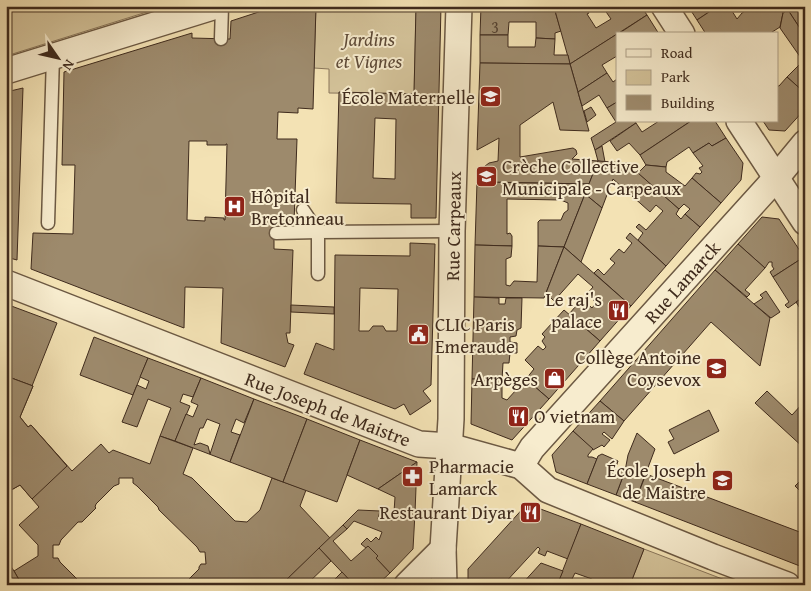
<svg xmlns="http://www.w3.org/2000/svg" width="811" height="591" viewBox="0 0 811 591" font-family="'Gentium Book Plus',serif">
<style>
.green{fill:#d4c39a;stroke:#8a775c}
.building{fill:#9d8a6c;stroke:#3f2b1d;fill-rule:evenodd}
.lines{fill:none;stroke-linecap:round;stroke-linejoin:round}
.lane-casing{stroke:#6c5943;stroke-width:15}
.street-casing{stroke:#6c5943;stroke-width:28}
.lane{stroke:#f7ecce;stroke-width:12}
.street{stroke:#f7ecce;stroke-width:25}
.labels{text-anchor:middle;stroke-width:4;stroke-linejoin:round;paint-order:stroke}
.number-label{font-size:16px;fill:#564331}
.park-label{font-size:19px;font-style:italic;fill:#5d4936;stroke:#f7ecce}
.poi-label{font-size:19px;fill:#3f2b1d;stroke:#f7ecce;text-anchor:end}
.street-label{font-size:19px;fill:#3f2b1d;stroke:#f7ecce}
</style>
<rect width="100%" height="100%" fill="#f3e2b4"/>
<filter id="stains"><feTurbulence type="fractalNoise" baseFrequency=".004" numOctaves="4"/><feColorMatrix values="0 0 0 0 .2 0 0 0 0 .09 0 0 0 0 .02 0 0 0 .5 -.17"/></filter>
<radialGradient id="worn" r=".72"><stop offset=".6" stop-color="#630" stop-opacity="0"/><stop offset="1" stop-color="#630" stop-opacity=".3"/></radialGradient>
<g class="green">
<polygon points="6,6 166,6 6,56"/>
<polygon points="316,6 406,6 406,8 416,9 414,94 329,93 329,69 314,68"/>
<polygon points="644,549 738,585 630,585"/>
</g>
<g class="building">
<path d="M277,6H316L313,109L298,108V113L278,112L277,139H297L294,223L274,222V249L293,250L290,333H286L288,343L294,345L285,367L221,343L223,288L185,287L184,328L31,269L33,233L73,234L75,165H62L64,72L192,33V38L230,39L231,21ZM189,141H207V145H226V144H227L225,220H224V218L205,217V221L187,220Z"/>
<path d="M416,6H441L436,218H411V204L336,203L339,92L414,94ZM375,118L396,119L395,179L373,178Z"/>
<polygon points="481,6 537,7 539,7 539,11 555,11 561,31 555,33 555,39 536,38 536,22 509,22 508,35 480,35"/>
<polygon points="556,6 583,6 582,7 585,11 587,9 589,13 587,14 596,28 611,19 602,6 641,6 647,15 570,64 554,7"/>
<polygon points="688,6 718,6 697,20"/>
<polygon points="718,6 733,6 734,9 732,11 737,19 742,13 753,6 778,6 783,13 780,27 769,34 706,34 697,20"/>
<polygon points="778,6 802,6 805,10 805,36 788,10 783,13"/>
<polygon points="788,10 805,36 805,93 787,77 803,61 780,28 783,13"/>
<polygon points="647,15 659,34 618,34"/>
<polygon points="617,34 617,56 602,65 607,73 578,92 570,64"/>
<polygon points="480,35 508,35 508,47 535,47 536,38 555,39 554,55 568,55 570,64 480,63"/>
<polygon points="480,63 570,64 589,131 560,130 553,102 520,125 520,157 573,148 576,150 577,154 572,159 598,161 589,184 482,182 482,174 477,174 480,170 489,163 498,161 499,138 477,150"/>
<polygon points="607,73 613,82 617,79 617,102 607,108 599,95 582,106 578,92"/>
<polygon points="787,77 805,93 805,109 785,131 769,130 763,121 777,121 777,86 779,86"/>
<polygon points="23,88 17,260 6,257 6,92"/>
<polygon points="617,102 617,121 635,121 636,123 595,150 591,138 616,122 607,108"/>
<polygon points="591,107 596,115 587,122 584,111"/>
<polygon points="659,121 691,121 640,155 629,143 617,151 610,141 636,123 642,132"/>
<polygon points="691,121 715,121 726,138 712,146 709,143 693,153 689,147 667,162 666,167 646,165 640,155"/>
<polygon points="726,138 743,163 741,180 721,203 692,178 696,173 700,174 702,172 699,168 703,166 693,153 709,143 712,146"/>
<polygon points="602,146 605,162 598,161 595,150"/>
<polygon points="598,161 627,163 679,209 676,214 681,219 685,214 700,227 666,266 638,240 643,233 636,227 639,224 646,230 663,211 656,205 650,212 613,179 602,208 585,194"/>
<polygon points="646,165 666,167 666,172 685,186 692,178 721,203 700,227 685,214 690,209 684,204 679,209 638,173"/>
<polygon points="477,182 482,182 589,184 564,247 538,246 538,222 540,220 561,220 564,213 568,210 568,203 561,200 507,199 507,234 510,233 512,236 512,246 475,245"/>
<polygon points="585,194 602,208 581,262 564,247"/>
<polygon points="762,217 779,219 804,257 773,277 770,272 774,269 772,266 772,262 769,262 765,268 738,244"/>
<polygon points="630,233 666,266 631,306 594,273 598,269 604,275 615,263 610,259 619,249 624,253 632,243 626,238"/>
<path d="M410,243L435,244L431,385L423,391L431,401L410,415L404,404L395,409L304,374L316,343L334,350L335,255L410,256ZM360,288L398,289L397,331H386L383,326H373L369,331H359Z"/>
<polygon points="738,244 765,268 745,290 750,294 747,297 715,270"/>
<polygon points="475,245 512,246 511,257 506,259 506,285 510,286 514,281 537,282 538,246 564,247 544,298 474,297"/>
<polygon points="564,247 631,306 600,341 569,314 582,299 592,308 596,303 587,294 593,287 578,274 554,301 546,293"/>
<polygon points="804,257 805,296 788,308 785,305 789,302 773,277"/>
<polygon points="715,270 770,318 760,366 711,322 624,421 600,401"/>
<polygon points="766,291 780,312 771,318 754,304 763,298 760,295"/>
<polygon points="805,296 805,316 796,302"/>
<polygon points="474,297 499,298 499,304 505,304 506,298 522,298 521,328 517,330 516,336 510,337 510,342 517,343 517,353 510,353 509,363 503,363 502,380 472,379"/>
<polygon points="6,304 57,323 32,386 6,376"/>
<polygon points="291,305 334,307 334,314 291,312"/>
<polygon points="564,310 600,341 549,399 526,379 534,369 525,360 538,346 543,350 546,347 542,341 545,337 542,334"/>
<polygon points="94,337 148,358 133,395 80,375"/>
<polygon points="148,358 201,378 193,397 183,394 180,402 190,406 175,441 160,436 171,408 148,399 137,427 122,422 137,385 146,389 149,381 140,377"/>
<polygon points="6,376 33,386 20,417 28,427 31,425 72,471 101,444 109,453 113,450 150,464 160,436 193,448 183,474 192,478 235,521 247,522 260,510 272,478 306,490 300,506 330,538 281,585 183,585 199,569 199,567 201,564 206,564 205,552 200,552 197,547 159,510 158,507 137,486 133,483 133,478 119,478 119,484 114,486 96,504 95,507 96,508 82,522 78,522 61,540 59,545 53,545 53,558 58,558 60,562 78,580 80,581 82,580 87,585 22,585 14,571 38,556 38,545 19,525 39,507 20,485 6,493"/>
<polygon points="6,376 33,386 20,417 28,427 31,425 67,466 32,499 20,485 6,493"/>
<path d="M201,378L254,399L244,423L236,419L231,432L240,435L230,462L175,441L186,414L193,417L198,405L191,402ZM207,419L220,424L210,454L208,446L200,443L194,445L200,428H203Z"/>
<polygon points="472,379 502,380 502,398 507,400 526,379 549,399 512,440 471,424"/>
<polygon points="767,391 792,415 803,403 805,404 805,449 755,403"/>
<polygon points="254,399 307,419 283,482 230,462"/>
<polygon points="600,401 624,421 612,439 604,432 602,434 610,440 604,447 602,445 593,450 573,431"/>
<polygon points="709,410 719,431 674,454 668,442 674,439 669,430"/>
<polygon points="307,419 360,440 337,502 283,482"/>
<polygon points="573,431 593,449 588,455 588,457 592,457 597,459 587,484 556,472 552,455"/>
<polygon points="637,433 655,449 635,502 616,495 625,471 628,455"/>
<polygon points="360,440 417,462 378,489 347,475"/>
<polygon points="602,454 618,461 615,470 618,469 625,471 616,495 587,484 598,456"/>
<polygon points="417,462 415,513 394,512 395,497 378,489"/>
<polygon points="646,474 805,534 805,568 635,502"/>
<polygon points="805,476 805,494 804,495 795,486"/>
<polygon points="527,504 581,524 568,559 547,551 545,556 538,553 540,549 538,547 503,585 468,585 468,569"/>
<polygon points="358,510 380,511 378,519 394,520 394,512 415,513 413,549 390,573 376,558 378,556 368,546 366,548 361,544 367,538 371,542 376,537 379,540 382,532 354,521 347,529 343,525"/>
<polygon points="581,524 644,549 630,585 605,585 591,581 592,579 575,573 569,585 557,585"/>
<polygon points="343,525 347,529 333,541 351,561 368,546 378,556 376,558 390,573 377,585 354,585 319,548"/>
<polygon points="319,548 331,561 306,585 281,585"/>
<polygon points="8,562 14,571 22,585 10,585 6,581 6,563"/>
<polygon points="541,563 563,571 557,585 521,585"/>
<polygon points="342,572 354,585 329,585"/>
</g>
<g class="lines">
<defs>
<g id="lane">
<polyline points="221,39 222,6"/>
<polyline points="303,210 318,232"/>
<polyline points="48,223 53,56"/>
<polyline points="276,233 318,232"/>
<polyline points="318,274 318,232 452,231"/>
</g>
<g id="street">
<polyline points="664,6 682,34"/>
<polyline points="6,71 216,6"/>
<polyline points="739,121 805,222"/>
<polyline points="6,283 419,444 449,446 521,466 548,490 713,557 787,585"/>
<polyline points="521,466 532,448 776,178 805,143"/>
<polyline points="407,585 443,549"/>
<polyline points="444,585 443,549 451,419 452,231 459,6"/>
</g>
</defs>
<use href="#lane" class="lane-casing"/>
<use href="#street" class="street-casing"/>
<use href="#lane" class="lane"/>
<use href="#street" class="street"/>
</g>
<defs>
<symbol id="school-square" viewBox="-11 -11 22 22"><rect x="-9" y="-9" width="18" height="18" rx="4" fill="#8f2418" stroke="#f7ecce"/><path d="M0-5L7-2L0 1L-7-2ZM-4 1L0 2.5L4 1V4Q0 6-4 4Z" fill="#fff"/></symbol>
<symbol id="hospital-square" viewBox="-11 -11 22 22"><rect x="-9" y="-9" width="18" height="18" rx="4" fill="#8f2418" stroke="#f7ecce"/><path d="M-5-5h3v3.5h4V-5h3V5h-3V1.5h-4V5h-3Z" fill="#fff"/></symbol>
<symbol id="restaurant-square" viewBox="-11 -11 22 22"><rect x="-9" y="-9" width="18" height="18" rx="4" fill="#8f2418" stroke="#f7ecce"/><path d="M-5-6h1v4h1v-4h1v4h1v-4h1v5L-1.5 .5V6h-2V.5L-5-1ZM5-6V6H3V1.5H1.5Q1.5-4 5-6Z" fill="#fff"/></symbol>
<symbol id="civic-square" viewBox="-11 -11 22 22"><rect x="-9" y="-9" width="18" height="18" rx="4" fill="#8f2418" stroke="#f7ecce"/><path d="M-.6-6.5H3V-4.5H.6V-3L4-1V1h2V6H-6V1h2V-1L-.6-3ZM-1.2 2.5V6h2.4V2.5Z" fill="#fff"/></symbol>
<symbol id="shop-square" viewBox="-11 -11 22 22"><rect x="-9" y="-9" width="18" height="18" rx="4" fill="#8f2418" stroke="#f7ecce"/><path d="M-5-2.5h2.3a2.7 3.5 0 0 1 5.4 0H5L5.5 6h-11ZM-1.5-2.5h3a1.5 2.3 0 0 0-3 0Z" fill="#fff"/></symbol>
<symbol id="pharmacy-square" viewBox="-11 -11 22 22"><rect x="-9" y="-9" width="18" height="18" rx="4" fill="#8f2418" stroke="#f7ecce"/><path d="M-2-6h4v4h4v4h-4v4h-4v-4h-4v-4h4Z" fill="#fff"/></symbol>
</defs>
<g fill-rule="evenodd">
<use href="#school-square" x="478" y="84" width="25" height="25"/>
<use href="#school-square" x="474" y="164" width="25" height="25"/>
<use href="#hospital-square" x="222" y="194" width="25" height="25"/>
<use href="#restaurant-square" x="606" y="298" width="25" height="25"/>
<use href="#civic-square" x="406" y="322" width="25" height="25"/>
<use href="#school-square" x="704" y="356" width="25" height="25"/>
<use href="#shop-square" x="542" y="366" width="25" height="25"/>
<use href="#restaurant-square" x="506" y="404" width="25" height="25"/>
<use href="#pharmacy-square" x="400" y="464" width="25" height="25"/>
<use href="#school-square" x="710" y="468" width="25" height="25"/>
<use href="#restaurant-square" x="518" y="500" width="25" height="25"/>
</g>
<g class="labels">
<g class="number-label">
<text x="495" y="33">3</text>
</g>
<g class="park-label">
<text x="369" y="46">Jardins<tspan x="369" dy="22">et Vignes</tspan></text>
</g>
<g class="poi-label">
<text x="475" y="104">École Maternelle</text>
<text x="502" y="173" text-anchor="start">Crèche Collective<tspan x="502" dy="22">Municipale - Carpeaux</tspan></text>
<text x="251" y="203" text-anchor="start">Hôpital<tspan x="251" dy="22">Bretonneau</tspan></text>
<text x="602" y="306">Le raj's<tspan x="602" dy="22">palace</tspan></text>
<text x="435" y="331" text-anchor="start">CLIC Paris<tspan x="435" dy="22">Emeraude</tspan></text>
<text x="701" y="364">Collège Antoine<tspan x="701" dy="22">Coysevox</tspan></text>
<text x="538" y="386">Arpèges</text>
<text x="534" y="423" text-anchor="start">O vietnam</text>
<text x="429" y="473" text-anchor="start">Pharmacie<tspan x="429" dy="22">Lamarck</tspan></text>
<text x="706" y="477">École Joseph<tspan x="706" dy="22">de Maistre</tspan></text>
<text x="514" y="519">Restaurant Diyar</text>
</g>
<g class="street-label">
<text transform="translate(453 226) rotate(-89)" y="7">Rue Carpeaux</text>
<text transform="translate(682 282) rotate(-48)" y="7">Rue Lamarck</text>
<text transform="translate(328 409) rotate(21)" y="7">Rue Joseph de Maistre</text>
</g>
</g>
<rect width="811" height="591" fill="none" stroke="#f3e2b4" stroke-width="25"/>
<rect x="8" y="8" width="796" height="576" fill="none" stroke="#3f2b1d" stroke-width="2.5"/>
<rect x="12" y="12" width="786" height="566" fill="none" stroke="#3f2b1d"/>
<rect x="616" y="32" width="162" height="90" fill="#f7ecce" stroke="#ad9f87"/>
<rect x="626" y="49" width="25" height="8" fill="#f7ecce" stroke="#ad9f87"/>
<text x="661" y="58" font-size="15" fill="#3f2b1d">Road</text>
<rect x="626" y="70" width="25" height="15" fill="#d4c39a" stroke="#ad9f87"/>
<text x="661" y="82" font-size="15" fill="#3f2b1d">Park</text>
<rect x="626" y="95" width="25" height="15" fill="#9d8a6c" stroke="#ad9f87"/>
<text x="661" y="108" font-size="15" fill="#3f2b1d">Building</text>
<g transform="translate(58 58) rotate(124)" stroke="#f7ecce" stroke-width="4" paint-order="stroke">
<path d="M0-4L9 19L0 12L-9 19Z" fill="#3f2b1d"/>
<text y="-8" font-size="14" font-weight="bold" text-anchor="middle" fill="#3f2b1d">N</text>
</g>
<rect width="100%" height="100%" filter="url(#stains)"/>
<rect width="100%" height="100%" fill="url(#worn)"/>
</svg>
